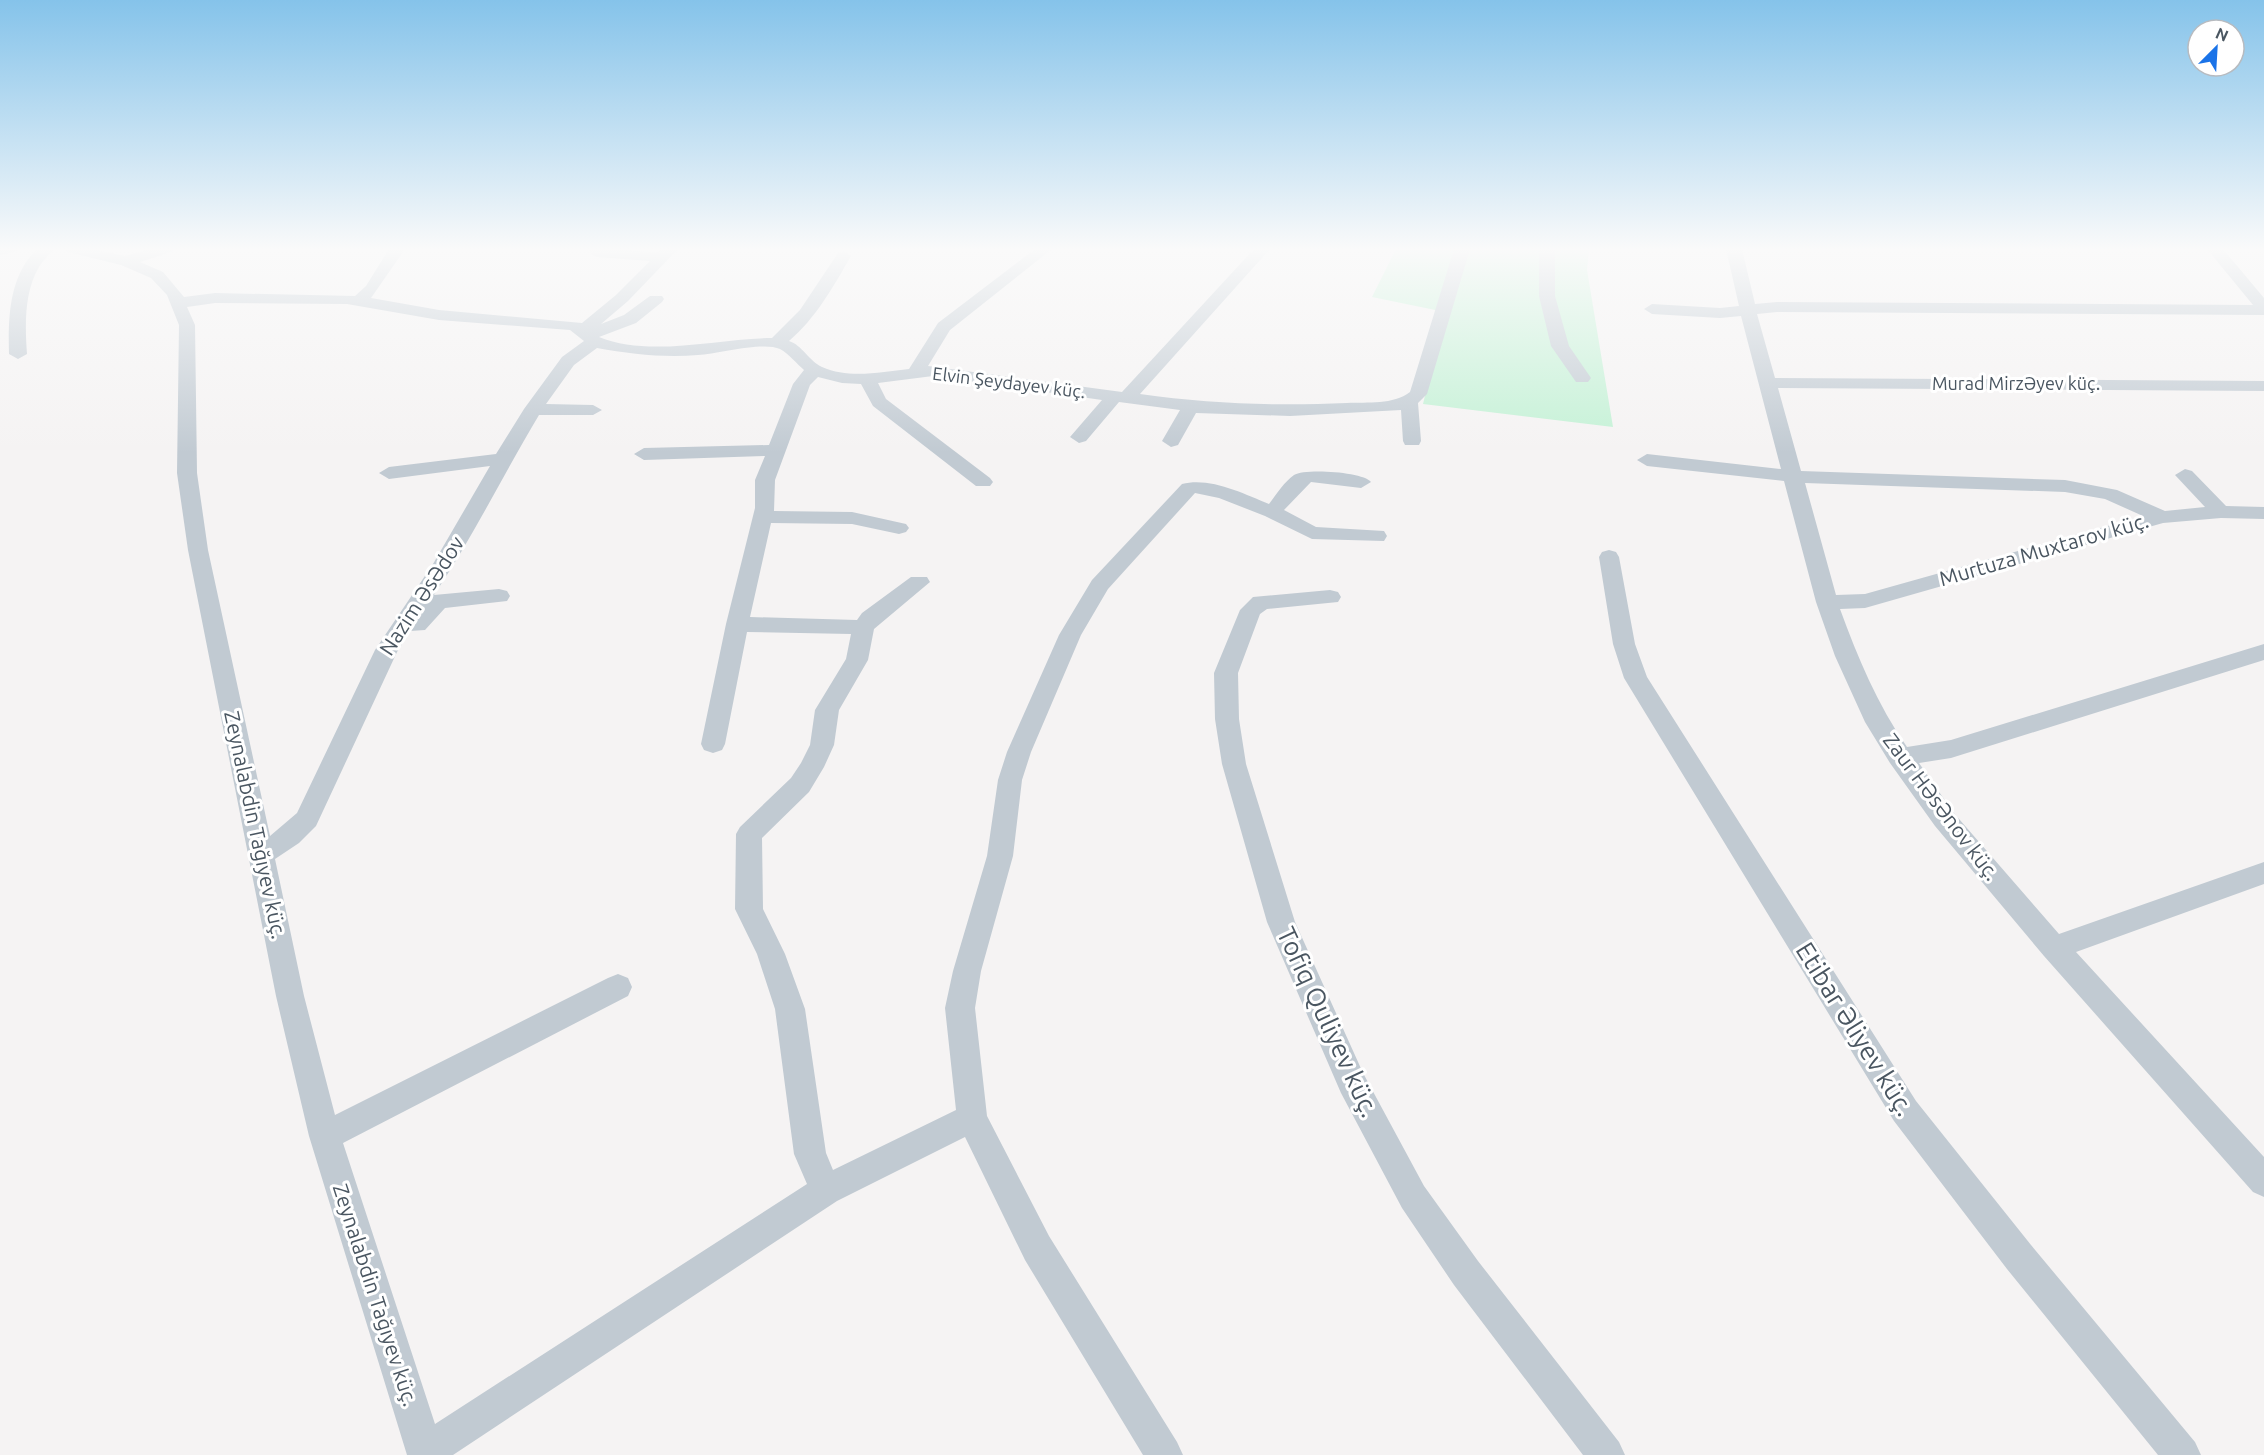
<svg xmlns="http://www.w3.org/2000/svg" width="2264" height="1455" viewBox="0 0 2264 1455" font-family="Ubuntu,sans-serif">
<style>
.green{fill:#c3f1d5}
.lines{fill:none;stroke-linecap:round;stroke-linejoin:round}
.minor{fill:#c1cad2;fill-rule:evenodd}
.labels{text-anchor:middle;stroke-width:6;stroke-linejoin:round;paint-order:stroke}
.far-street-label{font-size:18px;fill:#4a5661;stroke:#fff}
.street-label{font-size:21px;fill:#4a5661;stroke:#fff}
.near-street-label{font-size:26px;fill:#4a5661;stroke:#fff}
</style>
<rect width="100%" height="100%" fill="#f5f3f3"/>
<polygon class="green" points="1396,249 1589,249 1587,270 1613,427 1423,404 1445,312 1372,297"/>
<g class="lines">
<g class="minor">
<polygon points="0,249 18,249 15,252 0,255"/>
<path d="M37,249H54C49,255 43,260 39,267C24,292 25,326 27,354L18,359L9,354C8,317 9,276 37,249Z"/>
<path d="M65,249H93L125,256L150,249H174L171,252L140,262L163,272L184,297L215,293L355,296L366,286L389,249H405L371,298L439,310L582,323L616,295L650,261L597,257L592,255L589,252L592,249L658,252L662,249H678L628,301L601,324L624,315L650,296H662L664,299L662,302L636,323L599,337C650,358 718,338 772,338L800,310L838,253L843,251L851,256C833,287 816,318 789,341C802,345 809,361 822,367C849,379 881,372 909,369L938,323L1035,249H1052L950,330L928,366L1122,392L1254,249H1270L1140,394C1210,404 1276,406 1347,403C1368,402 1393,405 1410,392L1454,249H1470L1427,394L1418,403L1421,441L1419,445H1405L1403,441L1401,410L1290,416L1196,413L1178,445L1171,447L1162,441L1180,410L1119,402L1086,441L1079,443L1070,437L1102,400L933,376L878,383L886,399L990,478L993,482L990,486H976L873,406L861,384L842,383L818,377L810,385L775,480L774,511L852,512L906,524L909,528L906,532L899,534L852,524L771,523L750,617L857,620L862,613L911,577H927L930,582L874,629L868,660L839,710L834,745L824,767L809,792L762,838L763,909L785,954L805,1009L826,1153L833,1170L956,1110L945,1008L953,971L987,856L998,780L1007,752L1059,635L1092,580L1182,484C1210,477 1242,493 1269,504C1276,495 1284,482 1294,475C1305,468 1364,472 1371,482L1361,488L1311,482L1284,510L1316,527L1384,531L1387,536L1384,541L1312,539L1265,516L1219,498L1195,493L1108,589L1081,635L1031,752L1022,780L1013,856L981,971L975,1008L987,1116L1049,1236L1177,1442L1183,1455H1143L1025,1260L965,1137L837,1201L453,1455H407L309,1136L276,996L188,550L177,473L179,325L167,295L151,278L121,265L68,252ZM215,303L347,304L439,320L570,330L584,341L562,357L524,409L496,454L389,467L379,473L389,479L490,466L433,564L375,650L297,813L270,836L208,550L197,473L195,325L187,307ZM597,348C631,354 664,358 698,355C717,354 763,341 780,349C789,354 797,364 804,370L793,384L769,445L644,448L634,454L644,460L765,456L755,480V508L726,624L701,744L704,750L713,753L722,750L725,744L747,632L851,634L846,659L815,710L810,745L801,763L791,778L740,827L736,834L735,909L757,954L775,1009L794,1154L807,1184L435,1424L343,1143L628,996L632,987L628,978L618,974L608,978L335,1115L304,996L275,859L299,843L316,826L397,652L410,631L425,630L445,608L507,601L510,596L507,591L499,589L434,595C473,537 503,475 539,415H593L602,410L593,405L546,404L574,365Z"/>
<polygon points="1539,249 1555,249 1555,296 1569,346 1591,378 1588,382 1576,382 1551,346 1539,296"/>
<path d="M1726,249H1742L1755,304L1777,302L2253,305L2207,249H2223L2264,298V315L1777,312L1757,314L1775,378L2264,381V391L1778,388L1801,471L2065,480L2117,490L2165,511L2205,507L2175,475L2185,469L2192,471L2226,506L2264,507V519L2221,518L2163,523L1865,608L1840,609C1858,658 1877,704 1907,747L1951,740L2264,644V660L1951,758L1919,763L1953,812L2059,934L2264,862V884L2076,952L2264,1157V1197L2253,1192L2044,956L1935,826L1890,763L1865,722L1835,656L1816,602L1784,481L1647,466L1637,460L1647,454L1781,469L1741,316L1720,318L1652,314L1644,309L1652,304L1720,308L1739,306ZM1805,483L2065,492L2105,499L2143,516L1865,594L1836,595Z"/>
<polygon points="1609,550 1616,552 1619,557 1635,644 1647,677 1916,1101 2031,1245 2195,1442 2201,1455 2158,1455 2007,1269 1894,1121 1624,678 1613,644 1599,557 1602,552"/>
<polygon points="1330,590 1338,592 1341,597 1338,602 1267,609 1260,614 1238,673 1239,719 1246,764 1295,922 1363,1073 1424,1186 1478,1261 1619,1442 1625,1455 1583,1455 1454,1285 1402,1208 1341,1093 1267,922 1222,764 1215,719 1214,673 1240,610 1253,597"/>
</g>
</g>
<linearGradient id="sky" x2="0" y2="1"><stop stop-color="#85c3ea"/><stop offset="0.55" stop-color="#fafafa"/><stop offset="1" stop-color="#fafafa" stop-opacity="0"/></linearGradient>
<rect width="2264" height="453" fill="url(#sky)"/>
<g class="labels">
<g class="far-street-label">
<text transform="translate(1009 383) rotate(7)" y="6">Elvin Şeydayev küç.</text>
<text x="2016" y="390">Murad Mirzəyev küç.</text>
</g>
<g class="street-label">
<text transform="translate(2044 550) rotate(-16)" y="7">Murtuza Muxtarov küç.</text>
<text transform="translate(422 596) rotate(-57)" y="7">Nazim Əsədov</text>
<text transform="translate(1941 807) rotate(53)" y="7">Zaur Həsənov küç.</text>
<text transform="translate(255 825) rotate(78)" y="7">Zeynalabdin Tağıyev küç.</text>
<text transform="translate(375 1295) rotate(72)" y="7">Zeynalabdin Tağıyev küç.</text>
</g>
<g class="near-street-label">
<text transform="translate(1328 1022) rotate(65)" y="9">Tofiq Quliyev küç.</text>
<text transform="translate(1855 1029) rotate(58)" y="9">Etibar Əliyev küç.</text>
</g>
</g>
<g transform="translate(2216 48) rotate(24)"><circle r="28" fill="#ffffff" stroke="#b7bbc0" stroke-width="1.5"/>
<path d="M0-4.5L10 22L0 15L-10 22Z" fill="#1a73e8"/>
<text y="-9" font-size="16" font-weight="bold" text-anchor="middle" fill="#4a5661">N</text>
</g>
</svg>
